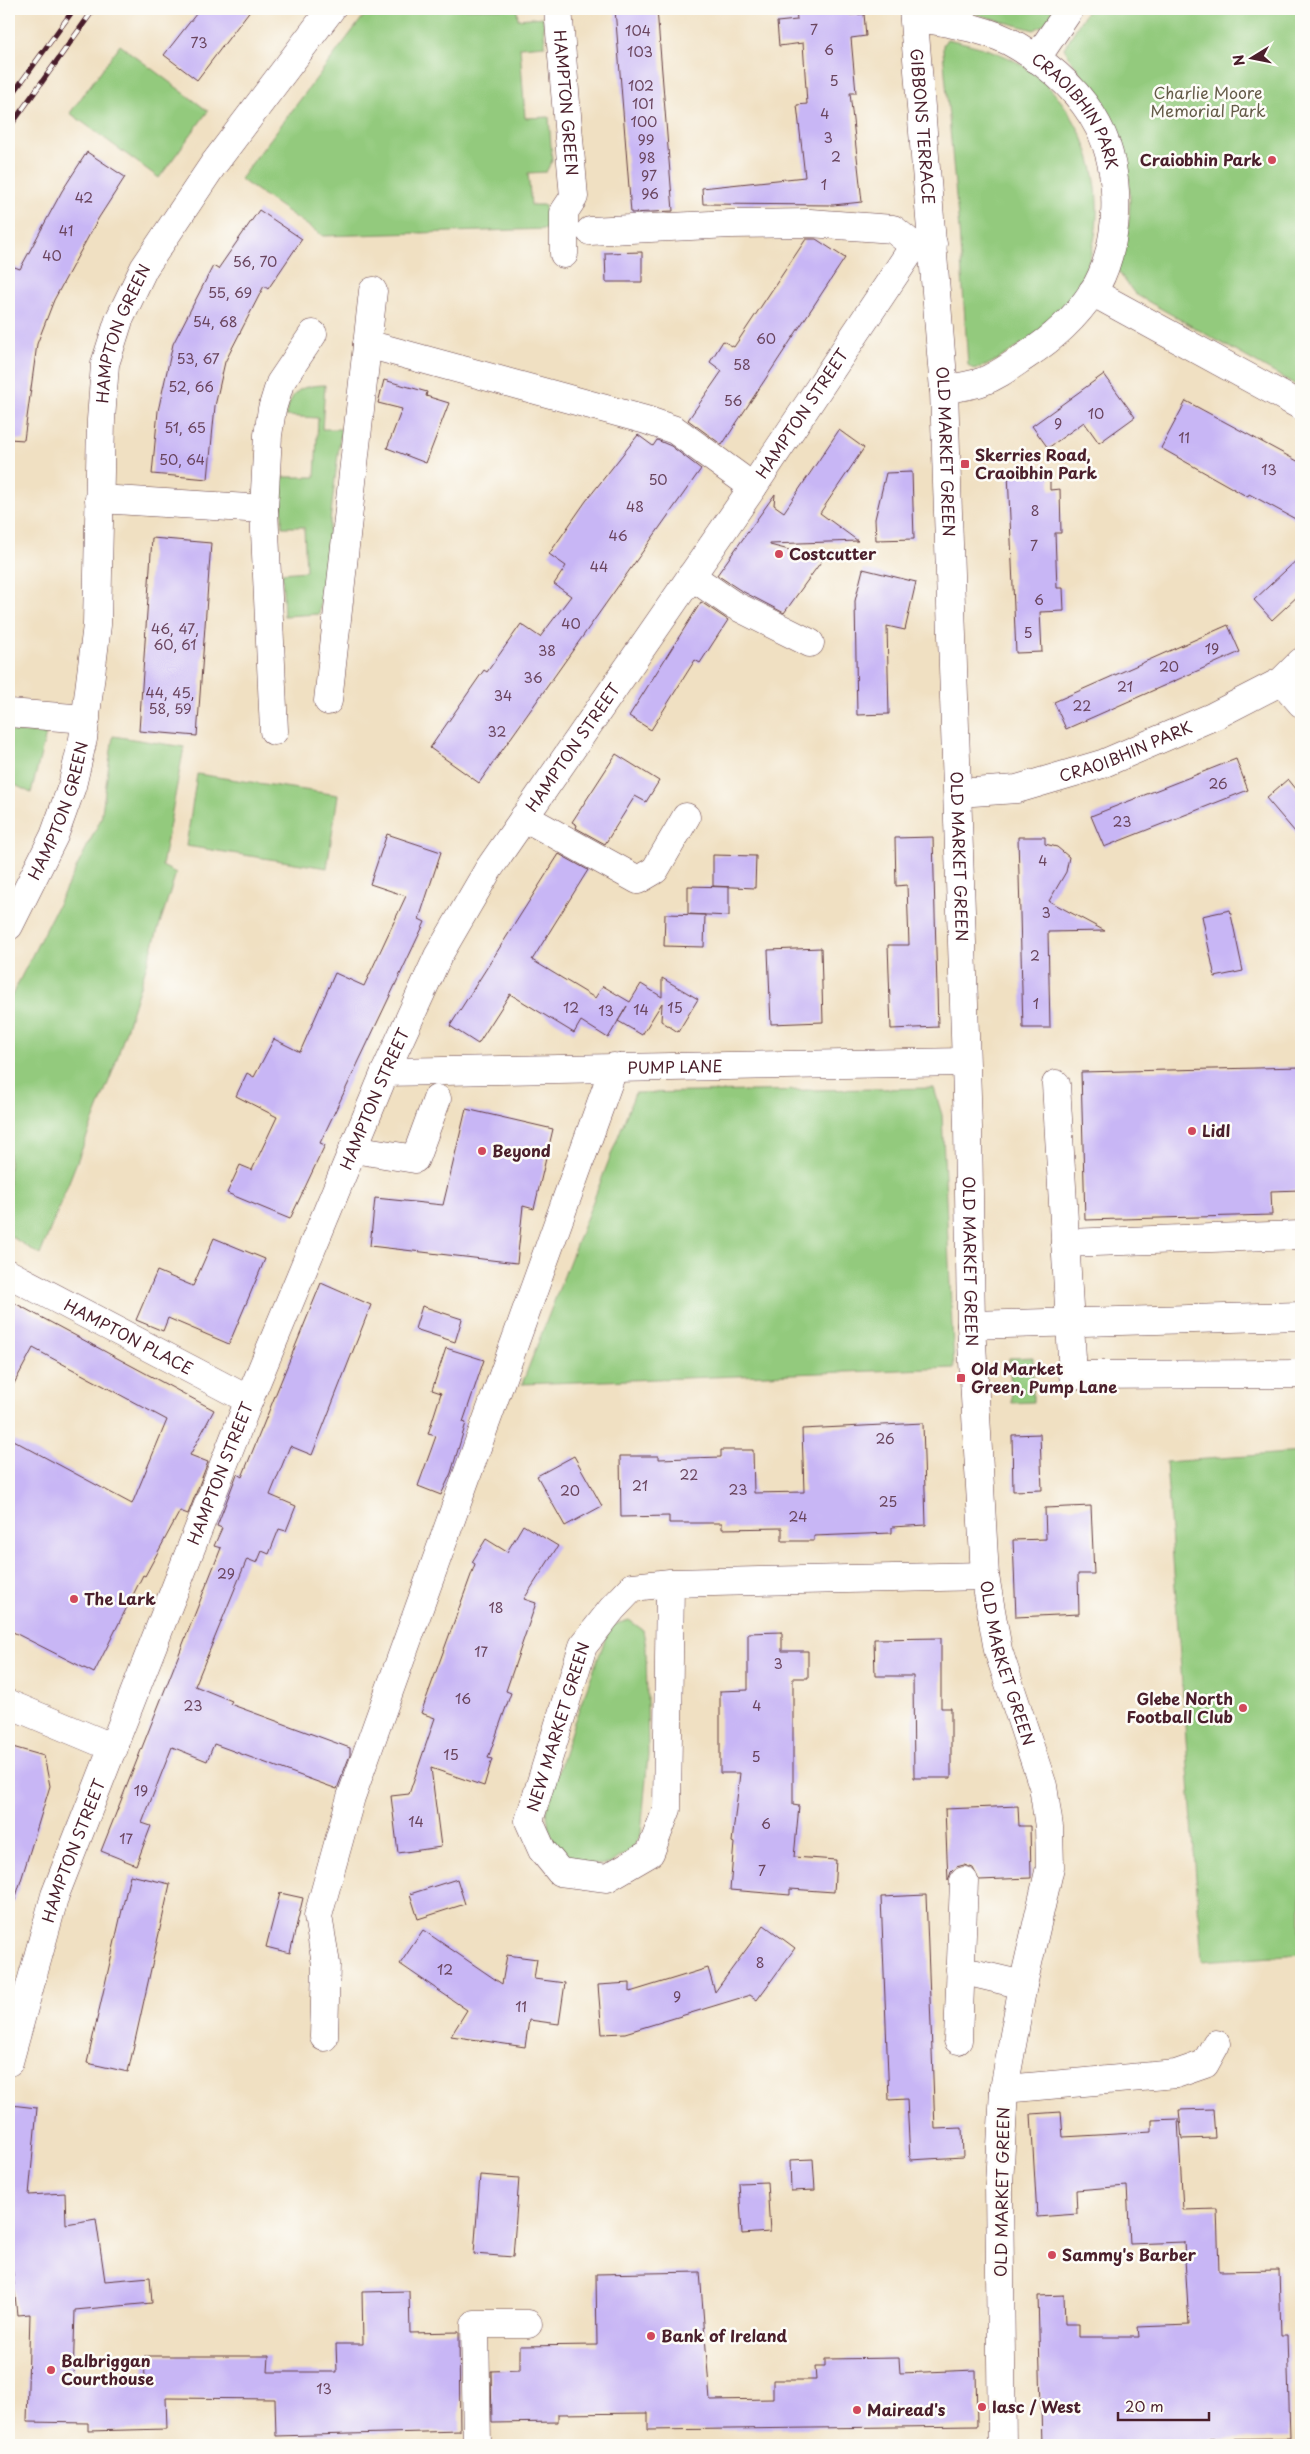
<svg xmlns="http://www.w3.org/2000/svg" width="1310" height="2454" viewBox="0 0 1310 2454" font-family="'Playpen Sans',sans-serif">
<style>
.green{fill:#93ca7d;stroke:#6e7454}
.building{fill:#c8b6f5}
.lines{fill:none;stroke-linecap:round;stroke-linejoin:round}
.minor-casing{stroke:#633c42;stroke-width:29}
.major-casing{stroke:#633c42;stroke-width:29}
.minor{stroke:#fff;stroke-width:28}
.major{stroke:#fff;stroke-width:28}
.rail-casing{stroke:#4a1f2b;stroke-width:5.5}
.rail{stroke:#fdfcf7;stroke-width:4;stroke-dasharray:11;stroke-linecap:butt}
.poi-dot{fill:#d1495b;stroke:#fdfcf7;stroke-width:2}
.labels{text-anchor:middle;stroke-width:5;stroke-linejoin:round;paint-order:stroke}
.number-label{font-size:14px;fill:#6a455e}
.park-label{font-size:16px;fill:#645b48;stroke:#fdfcf7}
.street-label{font-size:16px;fill:#4a1f2b;stroke:#fdfcf7}
.poi-label{font-size:16px;font-weight:bold;fill:#4a1f2b;stroke:#fdfcf7;text-anchor:start}
</style>
<rect width="100%" height="100%" fill="#fdfcf7"/>
<filter id="ink" filterUnits="userSpaceOnUse"><feTurbulence type="fractalNoise" baseFrequency=".02" numOctaves="2"/><feDisplacementMap in="SourceGraphic" scale="10" xChannelSelector="R" yChannelSelector="G"/><feConvolveMatrix kernelMatrix="1 2 1 2 8 2 1 2 1" color-interpolation-filters="sRGB"/></filter>
<filter id="wash" filterUnits="userSpaceOnUse"><feTurbulence type="fractalNoise" baseFrequency=".0096" numOctaves="4" result="noise"/><feDisplacementMap in="SourceGraphic" scale="20" xChannelSelector="R" yChannelSelector="G"/><feGaussianBlur stdDeviation="1.12" result="paint"/><feColorMatrix in="noise" values="0 0 0 0 0 0 0 0 0 0 0 0 0 0 0 0 0 1.4 0 .05"/><feComposite in="paint" operator="in"/></filter>
<g filter="url(#wash)">
<rect width="100%" height="100%" fill="#f0e0c2"/>
<g class="green">
<polygon points="369,9 517,9 518,19 543,17 545,45 520,47 525,118 549,117 552,161 546,172 528,173 531,205 545,205 547,229 323,236 240,179"/>
<polygon points="957,9 1056,9 1045,24 1034,30"/>
<path d="M1088,9H1301V388L1135,294L1117,270C1121,253 1128,235 1129,218C1132,183 1127,141 1108,111C1094,89 1076,71 1064,48Z"/>
<path d="M947,39C974,45 1001,51 1025,67C1117,131 1125,279 1026,341C1009,352 993,366 973,369L968,365L959,230L943,51V45Z"/>
<polygon points="120,45 208,111 159,178 70,113"/>
<path d="M325,385L322,429H341L319,614L284,616L282,573L306,571L304,527H282V477H315L318,418L285,416C293,390 298,386 325,385Z"/>
<polygon points="9,731 46,734 31,793 9,782"/>
<polygon points="113,736 184,747 162,866 176,873 114,1068 40,1255 9,1235 9,1001 101,819"/>
<polygon points="197,774 338,795 327,868 186,846"/>
<polygon points="934,1088 942,1115 954,1368 522,1384 635,1093"/>
<polygon points="1033,1357 1033,1402 1012,1403 1009,1358"/>
<polygon points="1301,1452 1301,1954 1202,1961 1166,1462"/>
<polygon points="629,1620 643,1630 646,1647 648,1755 641,1834 632,1849 610,1864 578,1866 564,1857 551,1836 546,1811 573,1725 608,1632 613,1625"/>
</g>
<g id="blocks">
<g class="building">
<polygon points="200,9 251,9 197,80 164,55"/>
<polygon points="615,9 657,9 673,211 631,213"/>
<polygon points="796,9 848,9 849,15 864,14 866,36 851,38 856,93 850,93 862,202 833,205 703,204 702,188 805,177 797,105 807,104 803,43 779,46 777,22 797,20"/>
<polygon points="87,152 125,177 98,219 54,300 37,344 24,440 9,439 9,265 20,269 62,191"/>
<polygon points="259,210 302,239 268,289 264,286 225,362 215,406 208,479 152,474 158,411 173,344 213,266 218,269"/>
<polygon points="806,239 816,239 845,258 722,445 688,420 722,371 710,362 723,341 734,347"/>
<polygon points="642,252 642,282 606,282 605,253"/>
<polygon points="1104,374 1135,417 1099,443 1084,422 1048,448 1032,426"/>
<polygon points="384,380 427,392 426,396 449,403 426,463 387,448 402,409 378,403"/>
<polygon points="1186,401 1301,463 1301,522 1249,494 1248,497 1161,448"/>
<polygon points="839,430 864,448 820,513 858,541 770,544 770,545 823,559 784,613 740,590 717,575 775,494 774,505 784,512"/>
<polygon points="638,435 653,446 657,440 671,446 701,469 479,783 430,748 484,670 487,672 521,624 540,637 571,596 554,584 566,566 549,554 586,501"/>
<polygon points="1050,471 1050,490 1060,489 1061,533 1055,533 1057,588 1063,588 1064,611 1040,612 1042,652 1016,653 1008,473"/>
<polygon points="912,472 914,539 876,540 875,519 886,473"/>
<polygon points="152,538 211,543 197,736 139,731"/>
<polygon points="1301,556 1301,593 1272,620 1254,600"/>
<polygon points="863,569 916,582 905,630 887,626 889,714 857,715 855,601"/>
<polygon points="701,602 728,620 700,663 695,660 651,730 629,716"/>
<polygon points="1228,625 1240,652 1066,729 1054,702"/>
<polygon points="616,754 659,781 646,802 635,796 605,844 576,828 577,825 572,822"/>
<polygon points="1236,759 1248,790 1104,847 1091,816"/>
<polygon points="1288,779 1301,795 1301,839 1266,798"/>
<polygon points="387,834 441,852 419,919 425,922 320,1143 325,1145 290,1219 227,1193 240,1165 252,1170 277,1117 236,1096 247,1073 254,1077 274,1039 300,1052 335,973 364,986 406,896 370,884"/>
<polygon points="933,837 938,1027 891,1029 888,945 909,945 907,885 896,886 895,838"/>
<polygon points="1018,837 1045,837 1045,844 1057,847 1069,857 1066,872 1049,901 1105,931 1048,932 1050,1028 1023,1028"/>
<polygon points="559,854 588,870 532,960 595,998 603,986 630,1002 641,984 662,997 662,978 698,999 678,1032 661,1021 662,1003 642,1035 618,1021 627,1006 608,1038 581,1021 574,1033 510,994 478,1044 450,1026"/>
<polygon points="713,855 756,856 755,888 713,886"/>
<polygon points="688,886 729,887 729,916 688,914"/>
<polygon points="1230,910 1243,971 1215,977 1202,916"/>
<polygon points="665,914 705,915 704,947 664,946"/>
<polygon points="821,948 823,1022 771,1024 768,950"/>
<polygon points="1301,1067 1301,1190 1271,1191 1272,1215 1085,1220 1081,1072"/>
<polygon points="466,1109 553,1129 534,1209 523,1206 517,1263 370,1246 375,1198 443,1205"/>
<polygon points="214,1238 265,1259 229,1344 168,1318 163,1331 136,1320 157,1271 193,1286"/>
<polygon points="321,1283 371,1305 312,1455 290,1446 270,1495 296,1506 286,1531 279,1529 269,1554 262,1551 257,1563 247,1559 195,1686 232,1701 230,1704 350,1748 350,1755 337,1789 214,1744 207,1761 172,1747 142,1823 151,1826 136,1865 101,1851 221,1548 214,1546 222,1528 217,1526 237,1474 242,1477"/>
<polygon points="9,1300 214,1410 190,1455 208,1462 188,1514 180,1511 145,1576 143,1575 94,1673 9,1630 9,1438 132,1504 167,1420 33,1348 9,1393"/>
<polygon points="422,1306 462,1319 455,1342 415,1329"/>
<polygon points="446,1348 484,1360 463,1422 466,1423 451,1473 441,1495 418,1486 436,1436 428,1434 441,1393 432,1390"/>
<polygon points="923,1423 926,1525 892,1527 892,1533 814,1536 814,1541 782,1541 782,1528 722,1529 722,1523 669,1523 669,1516 621,1517 620,1456 659,1456 659,1459 721,1457 721,1450 753,1450 754,1493 804,1492 802,1429"/>
<polygon points="1040,1434 1042,1490 1013,1491 1012,1435"/>
<polygon points="574,1456 602,1506 565,1526 537,1476"/>
<polygon points="1091,1506 1094,1574 1078,1574 1079,1614 1016,1617 1013,1540 1046,1539 1045,1508"/>
<polygon points="523,1525 558,1546 524,1599 536,1603 506,1691 511,1693 488,1758 492,1759 484,1786 431,1768 441,1847 398,1853 391,1796 409,1794 435,1718 421,1713 475,1564 472,1562 486,1539 507,1552"/>
<polygon points="782,1632 782,1651 808,1651 808,1678 793,1678 793,1805 799,1806 794,1857 836,1860 834,1892 790,1889 790,1895 730,1890 734,1843 732,1842 740,1773 720,1773 720,1691 748,1690 748,1633"/>
<polygon points="941,1638 941,1708 951,1708 951,1778 914,1778 913,1676 875,1676 874,1639"/>
<polygon points="9,1746 44,1756 50,1786 14,1903 9,1902"/>
<polygon points="1018,1806 1019,1826 1030,1826 1031,1878 979,1880 973,1868 964,1865 956,1867 951,1872 948,1881 945,1809"/>
<polygon points="130,1875 170,1884 128,2072 87,2063"/>
<polygon points="457,1879 465,1904 418,1919 410,1894"/>
<polygon points="280,1893 303,1898 290,1953 266,1947"/>
<polygon points="926,1895 935,2129 962,2128 963,2157 910,2160 907,2099 889,2100 881,1897"/>
<polygon points="764,1925 795,1948 757,2000 750,1995 625,2033 602,2034 598,1985 630,1983 630,1992 708,1968 715,1992"/>
<polygon points="423,1930 502,1984 507,1955 537,1959 534,1979 565,1983 559,2024 529,2020 525,2047 451,2036 467,2010 400,1964"/>
<polygon points="11,2105 37,2108 29,2195 65,2193 66,2224 96,2219 105,2281 150,2277 152,2303 75,2310 73,2380 145,2379 144,2356 269,2356 268,2372 337,2372 336,2344 363,2344 362,2292 409,2291 410,2333 459,2332 460,2431 276,2436 275,2399 166,2398 167,2429 88,2431 88,2423 27,2422 30,2314 17,2315 9,2236"/>
<polygon points="1213,2109 1215,2138 1182,2139 1179,2110"/>
<polygon points="1061,2112 1063,2137 1152,2132 1152,2120 1178,2119 1183,2210 1217,2209 1219,2271 1279,2270 1281,2335 1287,2335 1290,2438 1209,2439 1208,2444 1042,2445 1038,2296 1064,2295 1065,2324 1079,2324 1079,2337 1139,2337 1138,2327 1189,2325 1184,2242 1130,2244 1127,2186 1076,2190 1077,2214 1037,2217 1031,2114"/>
<polygon points="813,2159 815,2190 791,2191 790,2160"/>
<polygon points="480,2175 519,2178 513,2257 474,2254"/>
<polygon points="767,2182 770,2232 742,2234 739,2183"/>
<polygon points="700,2272 710,2400 773,2399 773,2380 816,2380 815,2367 825,2367 825,2359 899,2358 900,2373 976,2370 977,2426 648,2430 648,2413 558,2414 558,2422 492,2423 491,2371 520,2370 520,2346 597,2345 596,2274"/>
</g>
</g>
</g>
<g filter="url(#ink)">
<use href="#blocks" fill-opacity="0" stroke="#633c42" stroke-width="1"/>
<g class="lines">
<defs>
<g id="minor">
<path id="s1" d="M558,9L574,197L564,212V254"/>
<path id="s2" d="M914,17C948,23 989,28 1019,47C1050,66 1081,93 1098,126C1123,171 1121,250 1092,293C1075,318 1052,339 1027,355C1012,365 998,376 981,382C969,386 956,387 944,390"/>
<polyline points="1036,59 1070,9"/>
<polyline points="590,231 731,224 810,223 893,229 914,246"/>
<polyline points="1092,292 1301,406"/>
<polyline points="367,344 646,420 675,430 753,487"/>
<polyline points="99,499 264,509"/>
<polyline points="691,576 732,604 810,643"/>
<polyline points="1282,681 1301,703"/>
<polyline points="328,701 373,291"/>
<polyline points="9,713 86,719"/>
<polyline points="274,731 264,509 268,435 272,409 280,383 313,334"/>
<path id="s3" d="M958,793L1017,789L1102,764L1214,716L1282,681L1301,662"/>
<polyline points="524,817 638,880 655,870 686,817"/>
<path id="s4" d="M9,926L54,836L72,786L83,739L97,625L101,420L105,364L119,320L144,268L213,165L331,9"/>
<path id="s5" d="M385,1072L965,1062"/>
<polyline points="1056,1084 1073,1375 1301,1374"/>
<polyline points="353,1149 415,1159 437,1099"/>
<polyline points="1065,1243 1301,1235"/>
<path id="s6" d="M9,1274L249,1400"/>
<polyline points="971,1325 1301,1316"/>
<path id="s7" d="M670,1583L667,1809L650,1853L607,1878L560,1872L542,1850L529,1821L583,1646L612,1609L633,1587L670,1583L985,1576"/>
<polyline points="9,1704 114,1748"/>
<polyline points="960,1970 1023,1985"/>
<polyline points="324,2037 326,1964 318,1916 351,1797 614,1067"/>
<polyline points="958,2040 964,1881"/>
<path id="s8" d="M9,2062L55,1895L249,1400L385,1072L438,956L488,870L753,487L914,246L933,244"/>
<polyline points="1004,2089 1176,2074 1205,2064 1216,2044"/>
<polyline points="477,2445 475,2324 528,2324"/>
</g>
<g id="major">
<path id="s9" d="M913,9L944,390L968,1127L971,1325L985,1576L998,1650L1043,1786L1049,1827L1050,1867L1023,1985L1004,2089L999,2185L1002,2445"/>
</g>
</defs>
<use href="#minor" class="minor-casing"/>
<use href="#major" class="major-casing"/>
<use href="#minor" class="minor"/>
<use href="#major" class="major"/>
<defs>
<g id="rail">
<polyline points="9,99 74,9"/>
<polyline points="9,128 94,9"/>
</g>
</defs>
<use href="#rail" class="rail-casing"/>
<use href="#rail" class="rail"/>
</g>
</g>
<g class="poi-dot">
<circle cx="1272" cy="160" r="5"/>
<rect x="960" y="459" width="10" height="10" rx="2.5"/>
<circle cx="779" cy="554" r="5"/>
<circle cx="1192" cy="1131" r="5"/>
<circle cx="482" cy="1151" r="5"/>
<rect x="956" y="1373" width="10" height="10" rx="2.5"/>
<circle cx="74" cy="1599" r="5"/>
<circle cx="1243" cy="1708" r="5"/>
<circle cx="1052" cy="2255" r="5"/>
<circle cx="651" cy="2336" r="5"/>
<circle cx="51" cy="2370" r="5"/>
<circle cx="982" cy="2407" r="5"/>
<circle cx="857" cy="2410" r="5"/>
</g>
<g class="labels">
<g class="number-label">
<text x="814" y="35">7</text>
<text x="638" y="36">104</text>
<text x="199" y="48">73</text>
<text x="829" y="55">6</text>
<text x="640" y="57">103</text>
<text x="834" y="86">5</text>
<text x="641" y="91">102</text>
<text x="643" y="109">101</text>
<text x="825" y="119">4</text>
<text x="644" y="127">100</text>
<text x="828" y="143">3</text>
<text x="646" y="145">99</text>
<text x="836" y="162">2</text>
<text x="647" y="163">98</text>
<text x="649" y="181">97</text>
<text x="824" y="190">1</text>
<text x="650" y="199">96</text>
<text x="84" y="203">42</text>
<text x="66" y="236">41</text>
<text x="52" y="261">40</text>
<text x="255" y="267">56, 70</text>
<text x="230" y="298">55, 69</text>
<text x="215" y="327">54, 68</text>
<text x="766" y="344">60</text>
<text x="198" y="364">53, 67</text>
<text x="742" y="370">58</text>
<text x="191" y="392">52, 66</text>
<text x="733" y="406">56</text>
<text x="1096" y="419">10</text>
<text x="1058" y="429">9</text>
<text x="185" y="433">51, 65</text>
<text x="1184" y="443">11</text>
<text x="182" y="465">50, 64</text>
<text x="1269" y="475">13</text>
<text x="658" y="485">50</text>
<text x="635" y="512">48</text>
<text x="1035" y="516">8</text>
<text x="618" y="541">46</text>
<text x="1034" y="551">7</text>
<text x="599" y="572">44</text>
<text x="1039" y="605">6</text>
<text x="571" y="629">40</text>
<text x="175" y="634">46, 47,<tspan x="175" dy="16">60, 61</tspan></text>
<text x="1028" y="638">5</text>
<text x="1212" y="654">19</text>
<text x="547" y="656">38</text>
<text x="1169" y="672">20</text>
<text x="533" y="683">36</text>
<text x="1125" y="692">21</text>
<text x="170" y="698">44, 45,<tspan x="170" dy="16">58, 59</tspan></text>
<text x="503" y="701">34</text>
<text x="1082" y="711">22</text>
<text x="497" y="737">32</text>
<text x="1218" y="789">26</text>
<text x="1122" y="827">23</text>
<text x="1043" y="866">4</text>
<text x="1046" y="918">3</text>
<text x="1035" y="961">2</text>
<text x="1036" y="1009">1</text>
<text x="571" y="1013">12</text>
<text x="675" y="1013">15</text>
<text x="641" y="1015">14</text>
<text x="606" y="1016">13</text>
<text x="885" y="1444">26</text>
<text x="689" y="1480">22</text>
<text x="640" y="1491">21</text>
<text x="738" y="1495">23</text>
<text x="570" y="1496">20</text>
<text x="888" y="1507">25</text>
<text x="798" y="1522">24</text>
<text x="226" y="1579">29</text>
<text x="496" y="1613">18</text>
<text x="481" y="1657">17</text>
<text x="778" y="1669">3</text>
<text x="463" y="1704">16</text>
<text x="193" y="1711">23</text>
<text x="757" y="1711">4</text>
<text x="451" y="1760">15</text>
<text x="756" y="1762">5</text>
<text x="141" y="1796">19</text>
<text x="416" y="1827">14</text>
<text x="766" y="1829">6</text>
<text x="126" y="1844">17</text>
<text x="762" y="1876">7</text>
<text x="760" y="1968">8</text>
<text x="445" y="1975">12</text>
<text x="677" y="2002">9</text>
<text x="521" y="2012">11</text>
<text x="324" y="2394">13</text>
</g>
<g class="park-label">
<text x="1208" y="99">Charlie Moore<tspan x="1208" dy="18">Memorial Park</tspan></text>
</g>
<g class="street-label">
<text dy="6" stroke="none"><textPath href="#s1" startOffset="94">HAMPTON GREEN</textPath></text>
<text dy="6" stroke="none"><textPath href="#s2" startOffset="198">CRAOIBHIN PARK</textPath></text>
<text dy="6" stroke="none"><textPath href="#s9" startOffset="118">GIBBONS TERRACE</textPath></text>
<text dy="6" stroke="none"><textPath href="#s4" startOffset="612">HAMPTON GREEN</textPath></text>
<text dy="6" stroke="none"><textPath href="#s8" startOffset="1841">HAMPTON STREET</textPath></text>
<text dy="6" stroke="none"><textPath href="#s9" startOffset="444">OLD MARKET GREEN</textPath></text>
<text dy="6" stroke="none"><textPath href="#s8" startOffset="1436">HAMPTON STREET</textPath></text>
<text dy="6" stroke="none"><textPath href="#s3" startOffset="174">CRAOIBHIN PARK</textPath></text>
<text dy="6" stroke="none"><textPath href="#s4" startOffset="126">HAMPTON GREEN</textPath></text>
<text dy="6" stroke="none"><textPath href="#s9" startOffset="849">OLD MARKET GREEN</textPath></text>
<text dy="6" stroke="none"><textPath href="#s5" startOffset="290">PUMP LANE</textPath></text>
<text dy="6" stroke="none"><textPath href="#s8" startOffset="1031">HAMPTON STREET</textPath></text>
<text dy="6" stroke="none"><textPath href="#s9" startOffset="1254">OLD MARKET GREEN</textPath></text>
<text dy="6" stroke="none"><textPath href="#s6" startOffset="135">HAMPTON PLACE</textPath></text>
<text dy="6" stroke="none"><textPath href="#s8" startOffset="626">HAMPTON STREET</textPath></text>
<text dy="6" stroke="none"><textPath href="#s9" startOffset="1659">OLD MARKET GREEN</textPath></text>
<text dy="6" stroke="none"><textPath href="#s7" startOffset="529">NEW MARKET GREEN</textPath></text>
<text dy="6" stroke="none"><textPath href="#s8" startOffset="221">HAMPTON STREET</textPath></text>
<text transform="translate(1002 2192) rotate(-89)" y="6">OLD MARKET GREEN</text>
</g>
<g class="poi-label">
<text x="1262" y="166" text-anchor="end">Craiobhin Park</text>
<text x="975" y="461">Skerries Road,<tspan x="975" dy="18">Craoibhin Park</tspan></text>
<text x="789" y="560">Costcutter</text>
<text x="1202" y="1137">Lidl</text>
<text x="492" y="1157">Beyond</text>
<text x="971" y="1375">Old Market<tspan x="971" dy="18">Green, Pump Lane</tspan></text>
<text x="84" y="1605">The Lark</text>
<text x="1233" y="1705" text-anchor="end">Glebe North<tspan x="1233" dy="18">Football Club</tspan></text>
<text x="1062" y="2261">Sammy's Barber</text>
<text x="661" y="2342">Bank of Ireland</text>
<text x="61" y="2367">Balbriggan<tspan x="61" dy="18">Courthouse</tspan></text>
<text x="992" y="2413">Iasc / West</text>
<text x="867" y="2416">Mairead's</text>
</g>
</g>
<rect width="1310" height="2454" fill="none" stroke="#fdfcf7" stroke-width="30"/>
<g transform="translate(1252 58) rotate(260)" stroke="#fdfcf7" stroke-width="4" paint-order="stroke">
<path d="M0-4L9 19L0 12L-9 19Z" fill="#4a1f2b"/>
<text y="-8" font-size="14" font-weight="bold" text-anchor="middle" fill="#4a1f2b">N</text>
</g>
<path d="M1118 2412v8h91v-8" fill="none" stroke="#4a1f2b" stroke-width="2.5"/>
<text x="1125" y="2412" font-size="15" fill="#4a1f2b" stroke="#fdfcf7" stroke-width="4" paint-order="stroke">20 m</text>
</svg>
